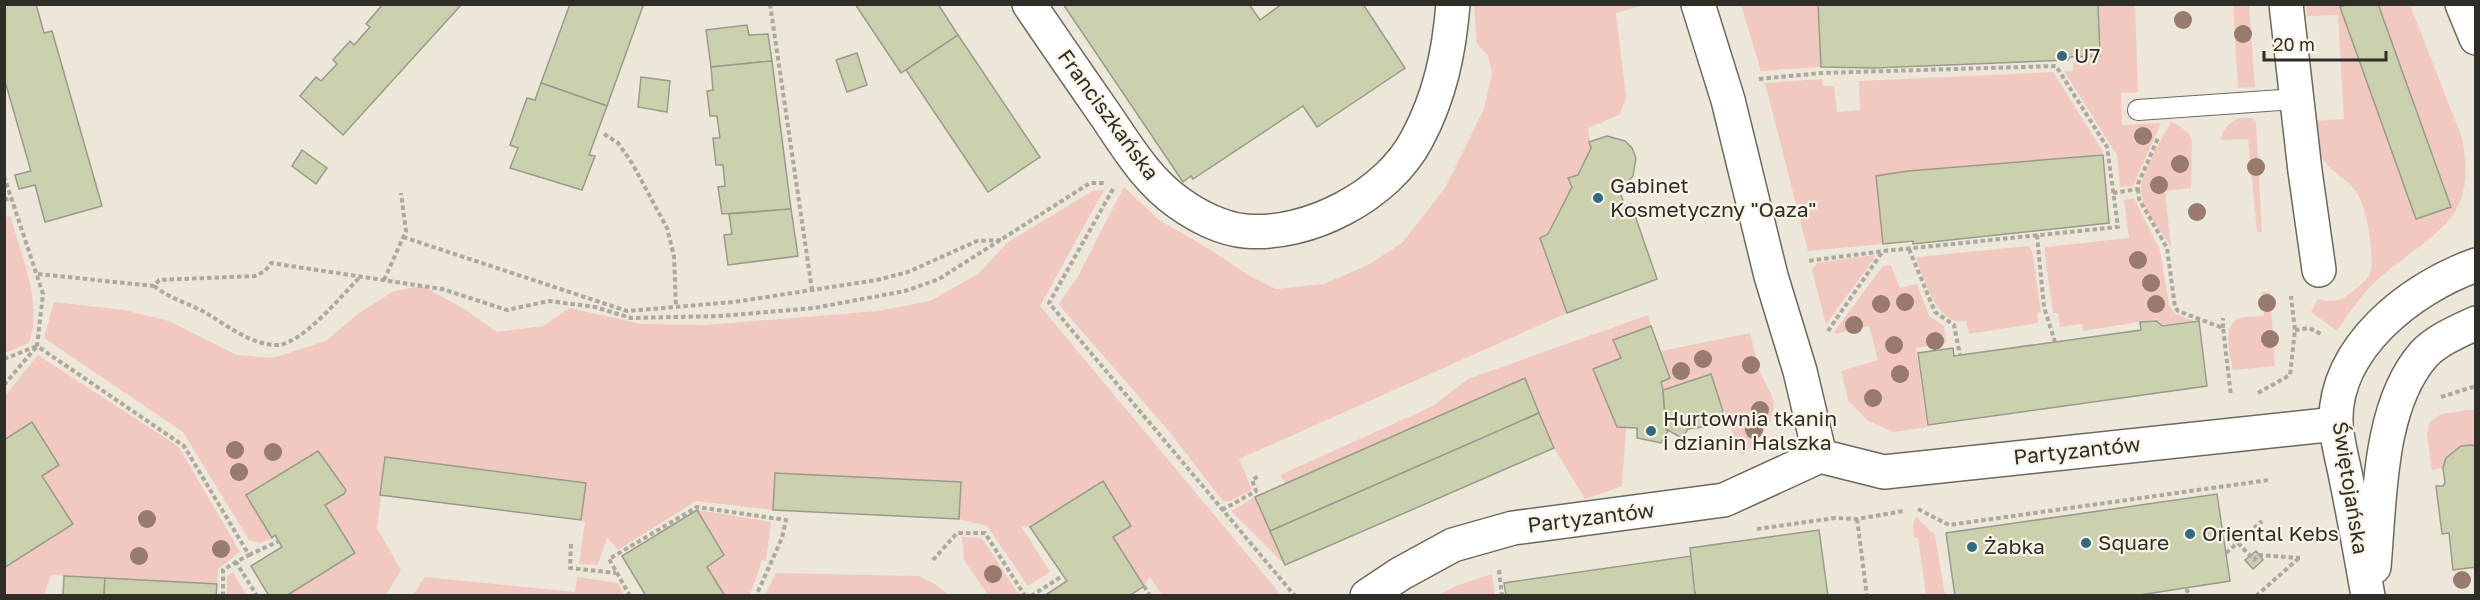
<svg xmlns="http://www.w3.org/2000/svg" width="2480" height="600" viewBox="0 0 2480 600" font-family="'Golos Text',sans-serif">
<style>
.green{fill:#f1c9c1}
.building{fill:#cbd1ad;stroke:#999b8e;stroke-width:1.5}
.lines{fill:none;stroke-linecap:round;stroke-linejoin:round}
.lane-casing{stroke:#6d685d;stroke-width:22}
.street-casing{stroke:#6d685d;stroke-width:36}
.secondary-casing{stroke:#6d685d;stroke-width:36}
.path{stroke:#aea99e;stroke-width:4;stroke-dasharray:4.5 3;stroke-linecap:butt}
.lane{stroke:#fff;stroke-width:20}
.street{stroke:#fff;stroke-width:33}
.secondary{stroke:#fff;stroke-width:33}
.tree{fill:#997a6f}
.poi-dot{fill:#2f6a82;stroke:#faf4e6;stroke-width:2}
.labels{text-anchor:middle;stroke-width:4.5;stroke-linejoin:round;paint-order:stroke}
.poi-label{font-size:21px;fill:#2f2d28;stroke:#faf4e6;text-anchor:start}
.street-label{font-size:21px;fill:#2f2d28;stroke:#faf4e6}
</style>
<rect width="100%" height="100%" fill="#ede7d9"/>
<g class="green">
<polygon points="1474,5 1644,5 1616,13 1626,98 1619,115 1588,128 1591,148 1578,175 1569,178 1572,187 1548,234 1540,238 1567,313 1239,459 1252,490 1230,501 1223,501 1167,429 1060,306 1060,302 1077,278 1124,187 1159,220 1211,250 1248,275 1276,289 1324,284 1368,265 1402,243 1445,188 1484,109 1492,73 1488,56 1477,44"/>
<polygon points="1741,5 1818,5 1821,67 1761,71"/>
<polygon points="2098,5 2135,5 2138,92 2121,93 2122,125 2161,123 2133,186 2120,187 2117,155 2064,71 2073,71 2074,57 2100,56"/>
<polygon points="2233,5 2249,5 2255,87 2238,88"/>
<path d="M2306,5H2339L2416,219L2451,206L2378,5H2410L2462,138C2480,224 2429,233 2377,280C2361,295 2349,313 2337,331L2311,312L2318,299C2337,304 2344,299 2358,287C2363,283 2368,279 2370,273C2375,257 2367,207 2357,193C2349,180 2333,173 2324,161C2316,150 2316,134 2314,121L2344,119L2338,15L2307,16Z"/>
<polygon points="2053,72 2102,150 2103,155 1908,171 1876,176 1883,244 1808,251 1765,83 1822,79 1823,86 1834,86 1837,112 1860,110 1859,81"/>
<path d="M2240,118H2253L2256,122L2262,232H2257L2248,139L2221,140C2223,127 2229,123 2240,118Z"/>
<path d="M2171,121L2188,132L2192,141L2191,188L2165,191L2171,247C2161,231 2141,209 2141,189C2142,170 2163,138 2171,121Z"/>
<polygon points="1104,190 1040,306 1281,595 1162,595 1150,577 1144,586 1113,537 1131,525 1103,481 1030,527 1021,526 1050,572 1028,586 987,526 959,519 960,482 776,473 773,510 696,501 618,550 607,537 598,565 579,564 585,522 581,520 585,482 386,457 377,528 401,570 386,595 286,595 325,505 344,494 318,452 246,495 272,538 260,543 249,540 183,432 44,338 54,302 124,310 169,321 237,355 273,358 326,341 359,313 394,291 422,286 463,308 497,332 543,326 570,308 641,324 705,325 878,311 930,301 978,274 1008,242 1092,191"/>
<polygon points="2134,198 2160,250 2169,306 2175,314 2194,321 2163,325 2157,319 2083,331 2082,324 2060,327 2058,313 2053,313 2044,249 2046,247 2129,238 2124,200"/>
<path d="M10,216C21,253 43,305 29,343L5,353L4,217Z"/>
<path d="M2029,246L2032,251L2041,312L2037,313L2038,323L1969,334L1966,321C1936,326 1926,282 1917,261V257Z"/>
<polygon points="1874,255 1874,259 1826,324 1812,270 1817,263"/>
<polygon points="1891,265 1900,288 1917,284 1929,316 1944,326 1946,343 1916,348 1927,427 1894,432 1868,421 1848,400 1841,371 1878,360 1869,326 1836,334 1834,332 1883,266"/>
<path d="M2262,292H2270L2275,366L2233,370C2231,358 2222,328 2236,320C2242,315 2256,317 2264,316Z"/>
<polygon points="1648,315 1651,326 1614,340 1621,358 1593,369 1617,427 1626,428 1622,486 1585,499 1554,448 1286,484 1280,475 1433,406 1468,379"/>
<path d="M1750,333C1754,346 1755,362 1761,374C1764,383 1771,391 1773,400C1777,422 1756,442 1742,456L1710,375L1663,390L1661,382L1670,377L1661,351Z"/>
<polygon points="38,355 179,447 240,552 218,569 217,584 51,575 44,595 5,595 5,568 73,524 42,476 59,465 5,440 5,396"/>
<path d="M2468,410H2475V446C2459,443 2447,452 2443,468L2432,470L2427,434L2430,422L2441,414Z"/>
<polygon points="1255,497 1285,565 1231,511"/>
<polygon points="697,510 771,522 766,561 762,560 750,595 725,595 707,567 724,555"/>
<path d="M1916,517L1935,535L1945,595H1926L1918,538H1914C1913,530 1912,524 1916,517Z"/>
<polygon points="962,537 982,538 1019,595 988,595 964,560"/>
<polygon points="233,572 246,595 227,595 227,576"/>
<polygon points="776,573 919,576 935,584 948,595 765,595"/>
<polygon points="1492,574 1495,595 1439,595 1456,586"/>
<polygon points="425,577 575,592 577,577 618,583 624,595 413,595"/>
</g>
<g class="building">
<polygon points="4,4 36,4 44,33 52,31 102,206 45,222 35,185 19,189 15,175 31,171 4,78"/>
<polygon points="383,4 462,4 343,135 300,96 316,77 321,81 337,64 333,60 350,41 354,45 370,27 366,24"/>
<polygon points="570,4 647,4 643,6 607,106 541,83"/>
<polygon points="855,4 938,4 958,35 901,73"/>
<polygon points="1063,4 1249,4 1260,20 1282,4 1363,4 1405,68 1317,127 1303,106 1193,179 1191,176 1183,182"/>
<polygon points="2098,4 2100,56 2070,57 2068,60 1874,68 1821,67 1818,4"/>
<polygon points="2348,4 2378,4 2451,207 2416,219 2340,7"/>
<polygon points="747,25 749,35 768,34 772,61 711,67 706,30"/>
<polygon points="958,35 1040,157 988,192 906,70"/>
<polygon points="857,53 867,85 847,92 836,60"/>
<polygon points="772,61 791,209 722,214 718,187 725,186 723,165 716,165 713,138 720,138 717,116 710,116 707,91 713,90 711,67"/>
<polygon points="641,77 670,81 667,112 638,107"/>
<polygon points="541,83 607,106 589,155 595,156 582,190 510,168 518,148 510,145 527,98 535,100"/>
<polygon points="1607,136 1625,141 1632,148 1636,158 1633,176 1627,183 1618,187 1625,206 1631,204 1657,279 1567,313 1540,238 1548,234 1572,187 1568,178 1578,175 1591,148 1589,142"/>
<polygon points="302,150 327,168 316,184 292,166"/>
<polygon points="2103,155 2109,223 1913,244 1913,241 1883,244 1876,176 1908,171"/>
<polygon points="791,209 798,256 728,265 724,235 732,234 729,214"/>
<polygon points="2157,321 2162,326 2199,321 2207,386 1928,425 1918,353 1953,348 1954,356 2141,330 2140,322"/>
<polygon points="1651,326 1670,378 1661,382 1663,390 1666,429 1668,431 1661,443 1637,438 1637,428 1617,427 1593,369 1621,358 1613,340"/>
<polygon points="1711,374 1723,411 1715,425 1688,429 1683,436 1687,440 1685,440 1666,429 1663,390"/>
<polygon points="1525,378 1539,413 1270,531 1255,497"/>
<polygon points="1539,413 1554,448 1285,565 1270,531"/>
<polygon points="32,422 59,465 42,476 73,524 4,568 4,440"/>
<polygon points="2471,445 2476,446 2476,567 2453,570 2449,533 2442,534 2436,486 2443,486 2445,483 2443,468 2446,458 2461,446"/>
<polygon points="318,451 346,490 344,494 325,505 355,553 286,596 269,596 251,566 282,547 275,535 272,538 246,495"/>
<polygon points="385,457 586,483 581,520 380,495"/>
<polygon points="775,473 961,482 959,519 773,510"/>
<polygon points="1103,481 1131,526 1113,537 1144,586 1129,596 1044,596 1067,581 1030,527"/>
<polygon points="2217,494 2230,581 2133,596 1955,596 1946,533"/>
<polygon points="697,510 724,555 707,567 725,596 646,596 622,556"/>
<polygon points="1819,530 1828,596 1695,596 1690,548"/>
<polygon points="2256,551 2263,560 2253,569 2245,560"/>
<polygon points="1691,556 1695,596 1506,596 1504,583"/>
<polygon points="64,576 105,578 104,596 63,596"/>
<polygon points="105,578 217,584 216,596 104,596"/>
</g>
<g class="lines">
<defs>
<polyline id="lane" points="2138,110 2296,99"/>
<g id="street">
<path d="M1029,4C1054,41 1079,77 1104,113C1126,145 1146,180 1179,203C1197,216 1222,229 1245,231C1308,237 1388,195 1417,139C1440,96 1449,53 1453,4"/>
<polyline points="1698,4 1728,100 1771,276 1800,371 1820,456"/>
<polyline points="2286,4 2305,171 2319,270"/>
<polyline points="1367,596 1400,574 1453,545 1513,528 1724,500 1820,456 1884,472 2336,424"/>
</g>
<g id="secondary">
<polyline points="2462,4 2476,38"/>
<path d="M2374,567C2380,501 2378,406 2424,354C2437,340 2459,331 2476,323"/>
<path d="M2368,596C2361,556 2354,517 2346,478C2343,461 2337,442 2336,424C2333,348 2411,288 2476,265"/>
</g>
</defs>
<use href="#lane" class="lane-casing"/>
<use href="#street" class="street-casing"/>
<use href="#secondary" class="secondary-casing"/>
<g class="path">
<polyline points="770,4 812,290"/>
<polyline points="1759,79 1821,73 2056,66 2107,147 2118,227 1884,251 1807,261"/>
<polyline points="604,134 618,143 632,163 667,228 674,256 676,307"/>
<polyline points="4,176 43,294 37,346 184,446 249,555 236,562 257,596"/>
<polyline points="1113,189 1049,303 1295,596"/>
<polyline points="2138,189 2139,199 2167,248 2175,307 2178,311 2223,328 2231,396"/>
<polyline points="2113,193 2138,189 2138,184 2158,138"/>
<polyline points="4,200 12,198"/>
<polyline points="2037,235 2044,307 2055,342"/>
<polyline points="403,237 627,311 734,302 877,280 908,272 977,241 1001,240"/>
<polyline points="1909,249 1935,312 1954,325 1960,355"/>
<polyline points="38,274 154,286 159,280 255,276 265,271 271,263 442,289 507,310 549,301 595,307 631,318 721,316 814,308 905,291 939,279 1090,183 1106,183"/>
<polyline points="384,280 406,231 401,193"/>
<path d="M154,286C170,299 191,304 208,314C227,326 251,344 275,345C300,347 342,295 360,277"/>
<polyline points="2223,328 2223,318"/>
<polyline points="2295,330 2309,328 2323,335"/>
<polyline points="1828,331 1883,251"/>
<polyline points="4,359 37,346"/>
<polyline points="4,385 37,346"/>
<polyline points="2258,393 2290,375 2295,330 2291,296"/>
<polyline points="2441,397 2476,386"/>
<polyline points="1918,509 1949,525 2269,480"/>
<polyline points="1222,510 1256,491 1252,480 1259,476"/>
<polyline points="1857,519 1867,596"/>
<polyline points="1757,529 1835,518 1857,519 1904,511"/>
<polyline points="2238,543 2254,560 2259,555 2300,558"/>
<polyline points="571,544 570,568 616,573"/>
<polyline points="2226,553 2262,521"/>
<polyline points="249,555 279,541"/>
<polyline points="933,560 957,533 985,533 1025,596"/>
<polyline points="1499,570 1502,596"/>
<polyline points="1144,586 1150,596"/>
<polyline points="2186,589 2191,596"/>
<polyline points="223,596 223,570 236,562"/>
<polyline points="630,596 609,559 697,507 786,520 782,538 756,596"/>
<polyline points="1031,596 1064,575"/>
<polyline points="2256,596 2299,558"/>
</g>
<use href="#lane" class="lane"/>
<use href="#street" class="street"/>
<use href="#secondary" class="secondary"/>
</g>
<g class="tree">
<circle cx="2183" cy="20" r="9"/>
<circle cx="2243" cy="34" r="9"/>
<circle cx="2143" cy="136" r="9"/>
<circle cx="2180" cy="164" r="9"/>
<circle cx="2256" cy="167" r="9"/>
<circle cx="2159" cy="185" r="9"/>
<circle cx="2197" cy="212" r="9"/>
<circle cx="2138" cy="260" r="9"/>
<circle cx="2151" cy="283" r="9"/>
<circle cx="1905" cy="302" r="9"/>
<circle cx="2267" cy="303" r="9"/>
<circle cx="1881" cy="304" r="9"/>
<circle cx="2156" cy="304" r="9"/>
<circle cx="1854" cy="325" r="9"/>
<circle cx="2270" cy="339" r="9"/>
<circle cx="1935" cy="341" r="9"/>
<circle cx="1894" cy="345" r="9"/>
<circle cx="1703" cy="359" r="9"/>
<circle cx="1751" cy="365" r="9"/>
<circle cx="1681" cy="371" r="9"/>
<circle cx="1900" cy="374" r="9"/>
<circle cx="1873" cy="398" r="9"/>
<circle cx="1760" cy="410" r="9"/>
<circle cx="1754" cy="430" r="9"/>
<circle cx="235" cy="450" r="9"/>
<circle cx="273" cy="452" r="9"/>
<circle cx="239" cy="472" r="9"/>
<circle cx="147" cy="519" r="9"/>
<circle cx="221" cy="549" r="9"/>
<circle cx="139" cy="556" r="9"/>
<circle cx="993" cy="574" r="9"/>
<circle cx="2462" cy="580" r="9"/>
</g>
<g class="poi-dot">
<circle cx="2062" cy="56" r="6"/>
<circle cx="1598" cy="198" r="6"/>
<circle cx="1651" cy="431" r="6"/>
<circle cx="2190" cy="534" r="6"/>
<circle cx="2086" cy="543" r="6"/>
<circle cx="1972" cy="547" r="6"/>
</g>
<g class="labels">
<g class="poi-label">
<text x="2074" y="63">U7</text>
<text x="1610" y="193">Gabinet<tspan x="1610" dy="24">Kosmetyczny "Oaza"</tspan></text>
<text x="1663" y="426">Hurtownia tkanin<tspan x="1663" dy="24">i dzianin Halszka</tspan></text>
<text x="2202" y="541">Oriental Kebs</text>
<text x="2098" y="550">Square</text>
<text x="1984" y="554">Żabka</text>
</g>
<g class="street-label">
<text transform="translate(1108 115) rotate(54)" y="7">Franciszkańska</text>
<text transform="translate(2077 451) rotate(-6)" y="7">Partyzantów</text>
<text transform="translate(2350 488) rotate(81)" y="7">Świętojańska</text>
<text transform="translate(1591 518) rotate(-7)" y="7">Partyzantów</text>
</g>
</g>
<rect width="2480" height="600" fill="none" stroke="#2f2d28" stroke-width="12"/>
<path d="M2264 51v9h122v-9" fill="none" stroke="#2f2d28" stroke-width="3"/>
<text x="2273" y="51" font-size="18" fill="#2f2d28" stroke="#faf4e6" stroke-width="4.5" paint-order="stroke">20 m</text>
</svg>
